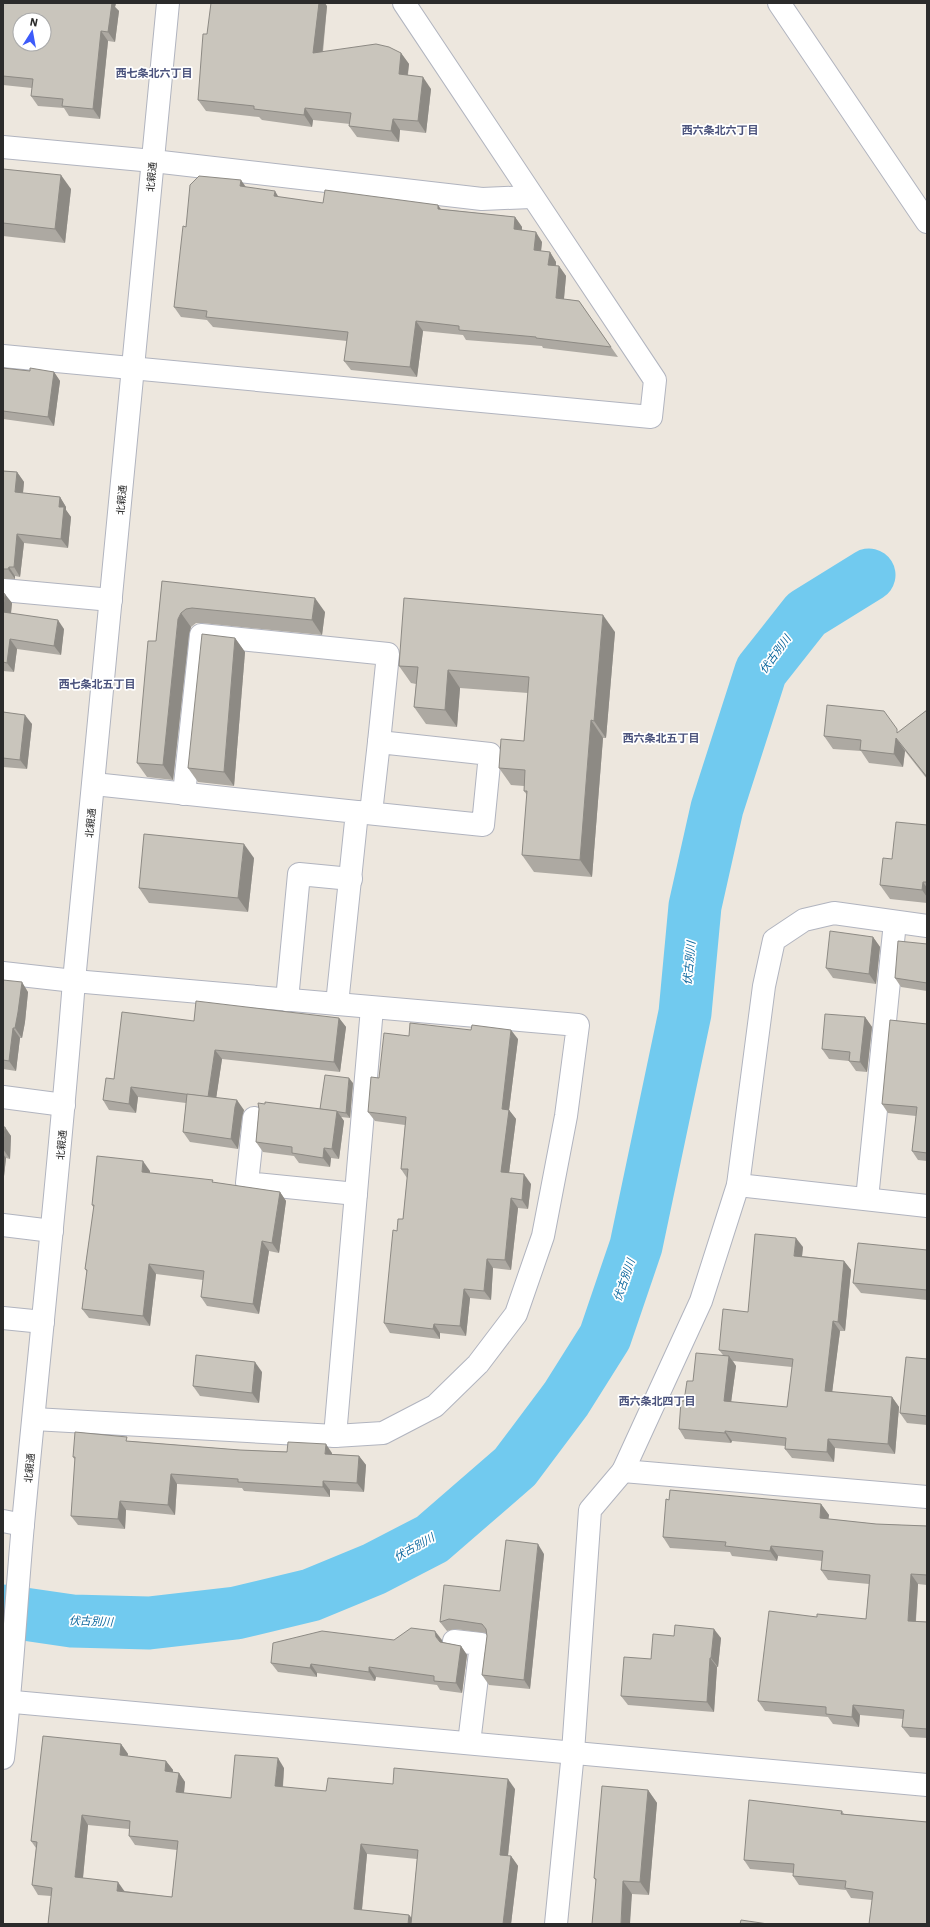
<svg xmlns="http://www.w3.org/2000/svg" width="930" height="1927" viewBox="0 0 930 1927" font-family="'IBM Plex Sans','Noto Sans JP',sans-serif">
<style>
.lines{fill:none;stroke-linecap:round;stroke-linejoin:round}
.river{stroke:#71caef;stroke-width:53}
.minor-casing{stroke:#b1b4bf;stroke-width:24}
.minor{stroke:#fff;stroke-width:22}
.wall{fill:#ada9a2;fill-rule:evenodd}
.shaded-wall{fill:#8d8a84}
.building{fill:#c9c5bc;stroke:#8d8a84;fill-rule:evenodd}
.labels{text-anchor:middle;stroke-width:3.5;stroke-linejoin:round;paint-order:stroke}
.street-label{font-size:10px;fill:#2b2b2b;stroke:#fff}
.neighbourhood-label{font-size:11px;font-weight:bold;fill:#4b537d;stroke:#fff}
.water-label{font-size:11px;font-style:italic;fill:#0d689e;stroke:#fff}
</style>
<rect width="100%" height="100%" fill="#ede7de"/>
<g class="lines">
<polyline class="river" points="3,1611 72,1621 149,1623 236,1613 311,1595 374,1569 432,1539 515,1467 566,1399 605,1337 636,1246 685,1013 695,906 717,808 761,671 806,614 869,575"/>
<defs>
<g id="minor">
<polyline points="779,3 927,222"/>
<polyline points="3,147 153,161 482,199 531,197"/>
<polyline points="3,356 651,417 655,380 404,3"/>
<polyline points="3,590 111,600"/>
<polyline points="94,784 357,812 337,1004"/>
<polyline points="184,794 201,635 388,654 379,742"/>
<polyline points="357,812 483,825 490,754 379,742 371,813"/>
<polyline points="3,973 74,981 578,1025 566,1116 543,1236 516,1314 478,1364 435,1406 383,1433 335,1436 34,1419"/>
<polyline points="287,1000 299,874 351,879"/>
<polyline points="3,1097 64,1105"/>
<polyline points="254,1118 247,1183 356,1194"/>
<polyline points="738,1185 927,1206"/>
<polyline points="867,1199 895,922"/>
<polyline points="3,1225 52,1231"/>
<polyline points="3,1318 43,1322"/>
<polyline points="335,1436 372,1008"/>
<polyline points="623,1471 927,1497"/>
<polyline points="3,1521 23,1525"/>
<polyline points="454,1641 481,1644 469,1743"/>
<polyline points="3,1701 927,1785"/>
<path d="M3,1758C12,1680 16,1602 23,1524C40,1343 60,1162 74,981L168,3"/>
<polyline points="556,1924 573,1752 590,1510 623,1471 701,1301 738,1185 764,986 774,940 804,920 834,913 927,926"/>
</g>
</defs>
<use href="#minor" class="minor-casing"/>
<use href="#minor" class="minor"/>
</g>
<g class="wall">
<polygon points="3,3 116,3 115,7 119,11 115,42 108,41 100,119 69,116 64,108 38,106 31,96 32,88 3,85"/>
<polygon points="327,6 323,52 401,53 409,64 408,75 431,89 426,133 400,130 399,142 357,137 349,126 350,124 313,120 312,127 262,120 259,117 206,111 198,100 207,34"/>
<polygon points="3,169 71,189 65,243 3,236"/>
<polygon points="246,187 279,197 323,203 441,209 515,217 522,227 522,230 542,242 541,251 550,252 556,262 556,266 559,266 566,276 564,299 579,301 618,357 543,348 542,346 466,340 463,335 423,331 417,377 351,370 344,361 347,341 213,327 207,320 181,317 174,307 186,227"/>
<polygon points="3,368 30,371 54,372 60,381 54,426 3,419"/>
<polygon points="3,471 17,472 24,482 23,493 60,497 66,507 66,510 71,517 68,548 24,543 20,577 15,576 15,579 3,579"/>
<polygon points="162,581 325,612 322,635 202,623 196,623 191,627 189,634 173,780 147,777 137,763 156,641"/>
<polygon points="3,593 12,603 11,613 64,629 61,655 17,649 14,672 3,671"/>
<polygon points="615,632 606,738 603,738 592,877 534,872 522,855 527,795 524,791 524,786 511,785 499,768 524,741 528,693 460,688 457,727 426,724 414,707 416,684 411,683 399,666"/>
<polygon points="235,638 245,652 234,786 198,782 188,768"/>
<polygon points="927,710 927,779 905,751 903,767 869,763 861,751 833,749 824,736 899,732"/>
<polygon points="3,712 32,724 27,769 3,767"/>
<polygon points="927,825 927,903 890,899 880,885 892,859"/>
<polygon points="254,858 248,912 149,903 139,888"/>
<polygon points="873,937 880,947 876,984 833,978 826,968"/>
<polygon points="927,944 927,991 901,987 895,978"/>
<polygon points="3,980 28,992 25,1022 22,1038 20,1038 16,1071 3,1069"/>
<polygon points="865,1017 872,1027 867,1072 856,1071 849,1061 829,1059 822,1049"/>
<polygon points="339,1018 346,1027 340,1072 222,1059 216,1098 244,1110 242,1117 238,1149 190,1142 183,1132 186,1103 138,1097 136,1113 109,1110 103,1100 114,1079 194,1021"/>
<polygon points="927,1024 927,1161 918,1160 912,1151 916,1116 888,1113 882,1104"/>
<polygon points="409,1036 518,1039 509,1110 516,1119 509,1173 531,1184 528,1209 518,1208 511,1270 493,1268 491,1300 470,1298 466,1336 440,1333 440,1339 390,1333 384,1323 403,1219 407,1178 401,1169 405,1125 375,1121 368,1112 379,1078"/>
<polygon points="353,1083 350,1118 341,1117 344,1121 339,1159 331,1158 330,1167 299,1163 294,1156 263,1152 256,1142 259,1109 320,1109"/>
<polygon points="3,1127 11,1136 10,1159 6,1158 3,1185"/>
<polygon points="150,1171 150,1173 280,1192 286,1201 279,1253 269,1251 259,1314 207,1306 201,1297 203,1280 156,1274 150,1326 89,1318 82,1309 87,1272 85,1269 94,1208 92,1205"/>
<path d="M803,1247L802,1256L844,1261L851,1270L845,1331H840L832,1392L892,1397L899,1407L895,1454L835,1448L834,1462L792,1458L785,1449V1446L732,1441L731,1443L685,1439L679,1429L684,1401L693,1381L723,1355L719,1350L748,1312ZM733,1361L792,1367L787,1407L731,1402L736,1366Z"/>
<polygon points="927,1250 927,1300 861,1293 853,1283"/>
<polygon points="927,1359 927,1425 907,1423 900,1413"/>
<polygon points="262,1372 259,1403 200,1396 193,1386"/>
<polygon points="129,1441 240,1450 332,1453 332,1454 359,1456 366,1465 364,1492 330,1490 330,1497 244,1491 242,1488 177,1484 175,1515 126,1510 125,1529 78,1525 71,1516 75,1460 73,1457"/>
<polygon points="821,1504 829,1515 828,1519 876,1524 927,1526 927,1520 927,1585 918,1584 916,1621 927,1622 927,1738 910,1737 902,1727 903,1719 860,1715 859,1727 833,1724 828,1717 765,1711 758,1701 817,1617 866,1619 869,1584 828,1580 821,1570 822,1561 778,1556 777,1561 732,1556 730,1552 670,1548 663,1537"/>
<polygon points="544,1554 530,1689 489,1685 482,1675 487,1636 486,1633 455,1629 447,1631 440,1622 500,1591"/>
<polygon points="674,1636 721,1638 718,1667 717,1667 714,1712 628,1705 621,1696 651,1659"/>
<polygon points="394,1640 442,1640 442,1642 461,1646 467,1655 462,1693 440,1690 437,1685 376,1677 375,1681 317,1673 317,1677 278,1672 271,1663"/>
<path d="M121,1744L128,1754L127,1756L166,1761L173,1770L172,1772L179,1773L185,1782L184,1793L231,1798L284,1768L283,1787L326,1791L393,1784L515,1789L508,1856H511L518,1866L511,1924H48L51,1896L38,1895L32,1885L36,1848L31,1841ZM88,1825L129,1829V1836L135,1845L177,1850L172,1897L125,1891L83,1878ZM367,1854L417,1859L412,1918L409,1915L362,1910Z"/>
<polygon points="648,1790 657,1803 649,1895 632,1894 596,1881 594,1878"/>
<polygon points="842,1811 844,1814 927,1822 872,1900 851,1898 846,1890 799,1885 793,1876 793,1873 750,1869 744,1860"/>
</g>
<g class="shaded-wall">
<polygon points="109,3 116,3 115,7 119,11 115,42 108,32"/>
<polygon points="317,3 325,3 327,6 321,65 313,53"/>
<polygon points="101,31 108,41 100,119 93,109"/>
<polygon points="401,53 409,64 406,86 399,74"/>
<polygon points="423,77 431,89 426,133 418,121"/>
<polygon points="305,108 313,120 312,127 304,115"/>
<polygon points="393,119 400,130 399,142 391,131"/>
<polygon points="61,175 71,189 65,243 55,229"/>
<polygon points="241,180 248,190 240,186"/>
<polygon points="275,191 281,201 274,196"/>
<polygon points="438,205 445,215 438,209"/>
<polygon points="515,217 522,227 521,239 514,229"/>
<polygon points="536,232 542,242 540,260 534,250"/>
<polygon points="550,252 556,262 555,275 548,265"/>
<polygon points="559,266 566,276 563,308 556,298"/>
<polygon points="416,321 423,331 417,377 410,367"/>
<polygon points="54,372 60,381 54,426 48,417"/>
<polygon points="17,472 24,482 22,502 15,492"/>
<polygon points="60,497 66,507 66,510 71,517 68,548 61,539 59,507"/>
<polygon points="17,534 24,543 20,577 14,567"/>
<polygon points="9,567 15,576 15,579 8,569"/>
<polygon points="5,594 12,603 10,622 3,612"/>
<polygon points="315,598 325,612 322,635 312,620"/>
<polygon points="181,613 191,627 189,634 173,780 163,765 178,619"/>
<polygon points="603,615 615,632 606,738 594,721"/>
<polygon points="58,620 64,629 61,655 54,646"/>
<polygon points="235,638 245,652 234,786 224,772"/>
<polygon points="10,639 17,649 14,672 7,663"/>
<polygon points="448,670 460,688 457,727 445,710"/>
<polygon points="25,715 32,724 27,769 20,760"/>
<polygon points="591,720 603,738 592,877 580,860"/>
<polygon points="896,738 905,751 903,767 894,754"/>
<polygon points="244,844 254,858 248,912 238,898"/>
<polygon points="923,882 927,888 927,897 922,890"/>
<polygon points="873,937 880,947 876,984 869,974"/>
<polygon points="22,982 28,992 25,1022 22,1038 15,1028"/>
<polygon points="865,1017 872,1027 867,1072 860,1062"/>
<polygon points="339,1018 346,1027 340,1072 334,1062"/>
<polygon points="13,1028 20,1038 16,1071 9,1061"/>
<polygon points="511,1030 518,1039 509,1110 516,1119 508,1181 501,1172 502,1109"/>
<polygon points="215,1050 222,1059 215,1106 208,1097"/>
<polygon points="349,1078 353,1083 350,1118 346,1113"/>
<polygon points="131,1087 138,1097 136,1113 129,1104"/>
<polygon points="237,1100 244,1110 242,1117 238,1149 231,1139 235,1107"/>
<polygon points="337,1111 344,1121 339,1159 332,1149"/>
<polygon points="5,1127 11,1136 10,1159 3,1149"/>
<polygon points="324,1148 331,1158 330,1167 323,1158"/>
<polygon points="3,1154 6,1158 3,1185"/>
<polygon points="143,1161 150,1171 149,1182 142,1172"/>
<polygon points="524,1174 531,1184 528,1209 522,1200"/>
<polygon points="280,1192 286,1201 279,1253 272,1243"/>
<polygon points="511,1198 518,1208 511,1270 505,1260"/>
<polygon points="796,1238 803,1247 801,1265 794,1256"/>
<polygon points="262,1241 269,1251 259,1314 253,1304"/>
<polygon points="487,1259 493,1268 491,1300 484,1291"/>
<polygon points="844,1261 851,1270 845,1331 838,1322"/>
<polygon points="149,1264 156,1274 150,1326 143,1316"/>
<polygon points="464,1289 470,1298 466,1336 460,1326"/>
<polygon points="833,1321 840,1331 831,1401 825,1391"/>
<polygon points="434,1324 440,1333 440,1339 433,1329"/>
<polygon points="729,1356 736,1366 730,1410 724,1401"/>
<polygon points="255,1362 262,1372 259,1403 252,1393"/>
<polygon points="892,1397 899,1407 895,1454 888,1444"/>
<polygon points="725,1431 732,1441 731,1443 725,1433"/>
<polygon points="828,1439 835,1448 834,1462 827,1452"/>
<polygon points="326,1444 332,1453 332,1463 325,1454"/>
<polygon points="359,1456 366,1465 364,1492 357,1483"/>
<polygon points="171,1474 177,1484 175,1515 168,1505"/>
<polygon points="323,1481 330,1490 330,1497 323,1487"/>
<polygon points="120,1501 126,1510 125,1529 118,1519"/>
<polygon points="821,1504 829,1515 827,1528 820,1518"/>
<polygon points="538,1544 544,1554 530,1689 524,1680"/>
<polygon points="771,1546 778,1556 777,1561 770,1551"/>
<polygon points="911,1574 918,1584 915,1631 908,1621"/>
<polygon points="714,1629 721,1638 718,1667 711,1658"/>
<polygon points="435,1631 442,1640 443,1646 436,1637"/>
<polygon points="461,1646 467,1655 462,1693 456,1683"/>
<polygon points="710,1658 717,1667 714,1712 707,1702"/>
<polygon points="311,1664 317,1673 317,1677 310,1668"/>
<polygon points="369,1667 376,1677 375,1681 369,1672"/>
<polygon points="853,1705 860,1715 859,1727 852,1717"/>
<polygon points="121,1744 128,1754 126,1764 120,1755"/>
<polygon points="278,1758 284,1768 282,1796 275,1786"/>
<polygon points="166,1761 173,1770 172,1780 165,1771"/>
<polygon points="179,1773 185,1782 183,1801 176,1792"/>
<polygon points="508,1779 515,1789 507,1864 500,1855"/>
<polygon points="648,1790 657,1803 649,1895 640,1882"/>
<polygon points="82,1815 88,1825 82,1887 75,1877"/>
<polygon points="361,1844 367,1854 361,1919 354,1909"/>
<polygon points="511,1856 518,1866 511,1924 503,1924"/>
<polygon points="623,1881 632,1894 630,1924 621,1924"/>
<polygon points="118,1882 125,1892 117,1891"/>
<polygon points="409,1915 416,1924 408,1924"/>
</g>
<g class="building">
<path d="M3,3H112L108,32L101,31L93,109L62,106L63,99L31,96L33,79L3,76ZM20,20H44V44H20Z"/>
<polygon points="211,3 319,3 313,53 376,44 389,47 401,53 399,74 423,77 418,121 393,119 391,131 349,126 351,113 305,108 304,115 254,109 254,106 198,100 203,34 207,34"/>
<polygon points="3,169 61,175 55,229 3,223"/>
<polygon points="199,176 241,180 240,186 275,191 274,196 323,203 325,190 438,205 438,209 515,217 514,229 536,232 534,250 550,252 548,265 559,266 556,298 579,301 611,347 536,338 536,337 459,330 459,326 416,321 410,367 344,361 348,332 206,317 207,311 174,307 183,226 186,227 190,185"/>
<polygon points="3,368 30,371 30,368 54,372 48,417 3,411"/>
<polygon points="3,471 17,472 15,492 60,497 59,507 64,507 61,539 17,534 14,567 9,567 8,569 3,569"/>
<polygon points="162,581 315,598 312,620 192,608 186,609 181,613 178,619 163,765 137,763 148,641 156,641"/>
<polygon points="3,593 5,594 3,611"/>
<polygon points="404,598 603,615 594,721 591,720 580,860 522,855 527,791 524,791 525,770 499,768 501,739 524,741 529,677 448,670 445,710 414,707 418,667 399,666"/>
<polygon points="3,612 58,620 54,646 10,639 7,663 3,662"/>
<polygon points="202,634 235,638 224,772 188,768"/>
<polygon points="827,705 884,711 897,729 897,733 927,710 927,777 896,738 894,754 860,750 861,740 824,736"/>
<polygon points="3,712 25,715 20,760 3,758"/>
<polygon points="896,822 927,825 927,882 923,882 922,890 880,885 883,858 892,859"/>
<polygon points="144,834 244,844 238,898 139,888"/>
<polygon points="830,931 873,937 869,974 826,968"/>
<polygon points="898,941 927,944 927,983 895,978"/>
<polygon points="3,980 22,982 18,1012 15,1028 13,1028 9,1061 3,1060"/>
<polygon points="196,1001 339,1018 334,1062 215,1050 208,1097 131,1087 129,1104 103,1100 106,1078 114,1079 122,1012 194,1021"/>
<polygon points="825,1014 865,1017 860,1062 849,1061 850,1052 822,1049"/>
<polygon points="890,1020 927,1024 927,1153 912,1151 917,1107 882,1104"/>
<polygon points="410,1023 471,1030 472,1025 511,1030 502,1109 509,1110 501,1172 524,1174 522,1200 511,1198 505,1260 487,1259 484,1291 464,1289 460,1326 434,1324 433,1329 384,1323 393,1230 397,1231 398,1219 403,1219 408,1169 401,1169 406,1117 368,1112 371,1077 379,1078 384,1033 409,1036"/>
<polygon points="325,1075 349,1078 346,1113 320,1109"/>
<polygon points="187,1094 237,1100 235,1107 231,1139 183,1132"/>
<polygon points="265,1102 337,1111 332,1149 324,1148 323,1158 292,1153 292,1147 256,1142 259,1109 258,1103 265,1104"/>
<polygon points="3,1127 5,1127 3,1148"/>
<polygon points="97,1156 143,1161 142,1172 213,1180 212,1182 280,1192 272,1243 262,1241 253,1304 201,1297 204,1271 149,1264 143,1316 82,1309 87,1270 85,1269 94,1205 92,1205"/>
<polygon points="755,1234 796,1238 794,1256 844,1261 838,1322 833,1321 825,1391 892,1397 888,1444 828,1439 827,1452 785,1449 786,1438 725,1431 725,1433 679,1429 681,1401 684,1401 687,1381 693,1381 696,1353 729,1356 724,1401 787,1407 793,1359 719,1350 723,1309 748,1312"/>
<polygon points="858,1243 927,1250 927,1290 853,1283"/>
<polygon points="196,1355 255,1362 252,1393 193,1386"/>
<polygon points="906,1357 927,1359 927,1416 900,1413"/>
<polygon points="75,1432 127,1437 126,1441 240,1450 287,1452 288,1442 326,1444 325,1454 359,1456 357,1483 323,1481 323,1487 238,1482 238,1479 171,1474 168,1505 120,1501 118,1519 71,1516 75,1457 73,1457"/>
<polygon points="670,1490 821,1504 820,1518 876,1524 927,1526 927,1520 927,1575 911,1574 908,1621 927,1622 927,1729 902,1727 904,1710 853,1705 852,1717 826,1714 826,1707 758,1701 769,1611 817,1617 817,1614 866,1619 870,1575 821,1570 823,1551 771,1546 770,1551 725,1546 726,1542 663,1537 666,1499 669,1500"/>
<polygon points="506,1540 538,1544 524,1680 482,1675 487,1636 486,1629 482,1624 449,1619 440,1622 444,1585 500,1591"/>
<polygon points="675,1625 714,1629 711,1658 710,1658 707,1702 621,1696 624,1657 651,1659 653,1634 674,1636"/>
<polygon points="411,1628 435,1631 436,1637 440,1642 461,1646 456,1683 434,1681 434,1676 369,1667 369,1672 311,1664 310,1668 271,1663 273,1643 322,1631 394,1640"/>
<path d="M43,1736L121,1744L120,1755L166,1761L165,1771L179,1773L176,1792L231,1798L235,1755L278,1758L275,1786L326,1791L328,1778L393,1784L394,1768L508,1779L500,1855L511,1856L503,1924H411L418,1850L361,1844L354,1909L409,1915L408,1924H48L52,1888L32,1885L37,1842L31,1841ZM82,1815L130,1821L129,1836L178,1841L172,1897L117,1891L118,1882L75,1877Z"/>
<polygon points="602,1786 648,1790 640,1882 623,1881 621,1924 592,1924 596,1879 594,1878"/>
<polygon points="749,1800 842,1811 841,1814 927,1822 927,1924 869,1924 873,1892 845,1888 846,1881 793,1876 794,1864 744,1860"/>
<polygon points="741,1920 768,1924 740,1924"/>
</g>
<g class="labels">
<g class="street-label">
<text transform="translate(151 177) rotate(-85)" y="4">北親通</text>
<text transform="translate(121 500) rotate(-85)" y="4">北親通</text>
<text transform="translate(90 823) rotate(-84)" y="4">北親通</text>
<text transform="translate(61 1145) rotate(-85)" y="4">北親通</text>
<text transform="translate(29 1468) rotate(-84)" y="4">北親通</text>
</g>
<g class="neighbourhood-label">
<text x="154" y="77">西七条北六丁目</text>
<text x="720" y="134">西六条北六丁目</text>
<text x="97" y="688">西七条北五丁目</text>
<text x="661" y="742">西六条北五丁目</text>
<text x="657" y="1405">西六条北四丁目</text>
</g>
<g class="water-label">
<text transform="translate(775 654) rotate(-54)" y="4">伏古別川</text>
<text transform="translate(689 963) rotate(-85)" y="4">伏古別川</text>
<text transform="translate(624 1280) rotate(-71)" y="4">伏古別川</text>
<text transform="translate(414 1547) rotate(-29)" y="4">伏古別川</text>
<text transform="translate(91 1621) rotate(2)" y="4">伏古別川</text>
</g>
</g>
<rect width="930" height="1927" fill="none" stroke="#2b2b2b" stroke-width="8"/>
<g transform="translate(32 32) rotate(11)"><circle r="19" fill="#ffffff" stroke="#aaaaaa"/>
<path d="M0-3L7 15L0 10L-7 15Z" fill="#3d5bfa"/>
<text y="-6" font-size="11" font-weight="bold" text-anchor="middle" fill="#2b2b2b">N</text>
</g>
</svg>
